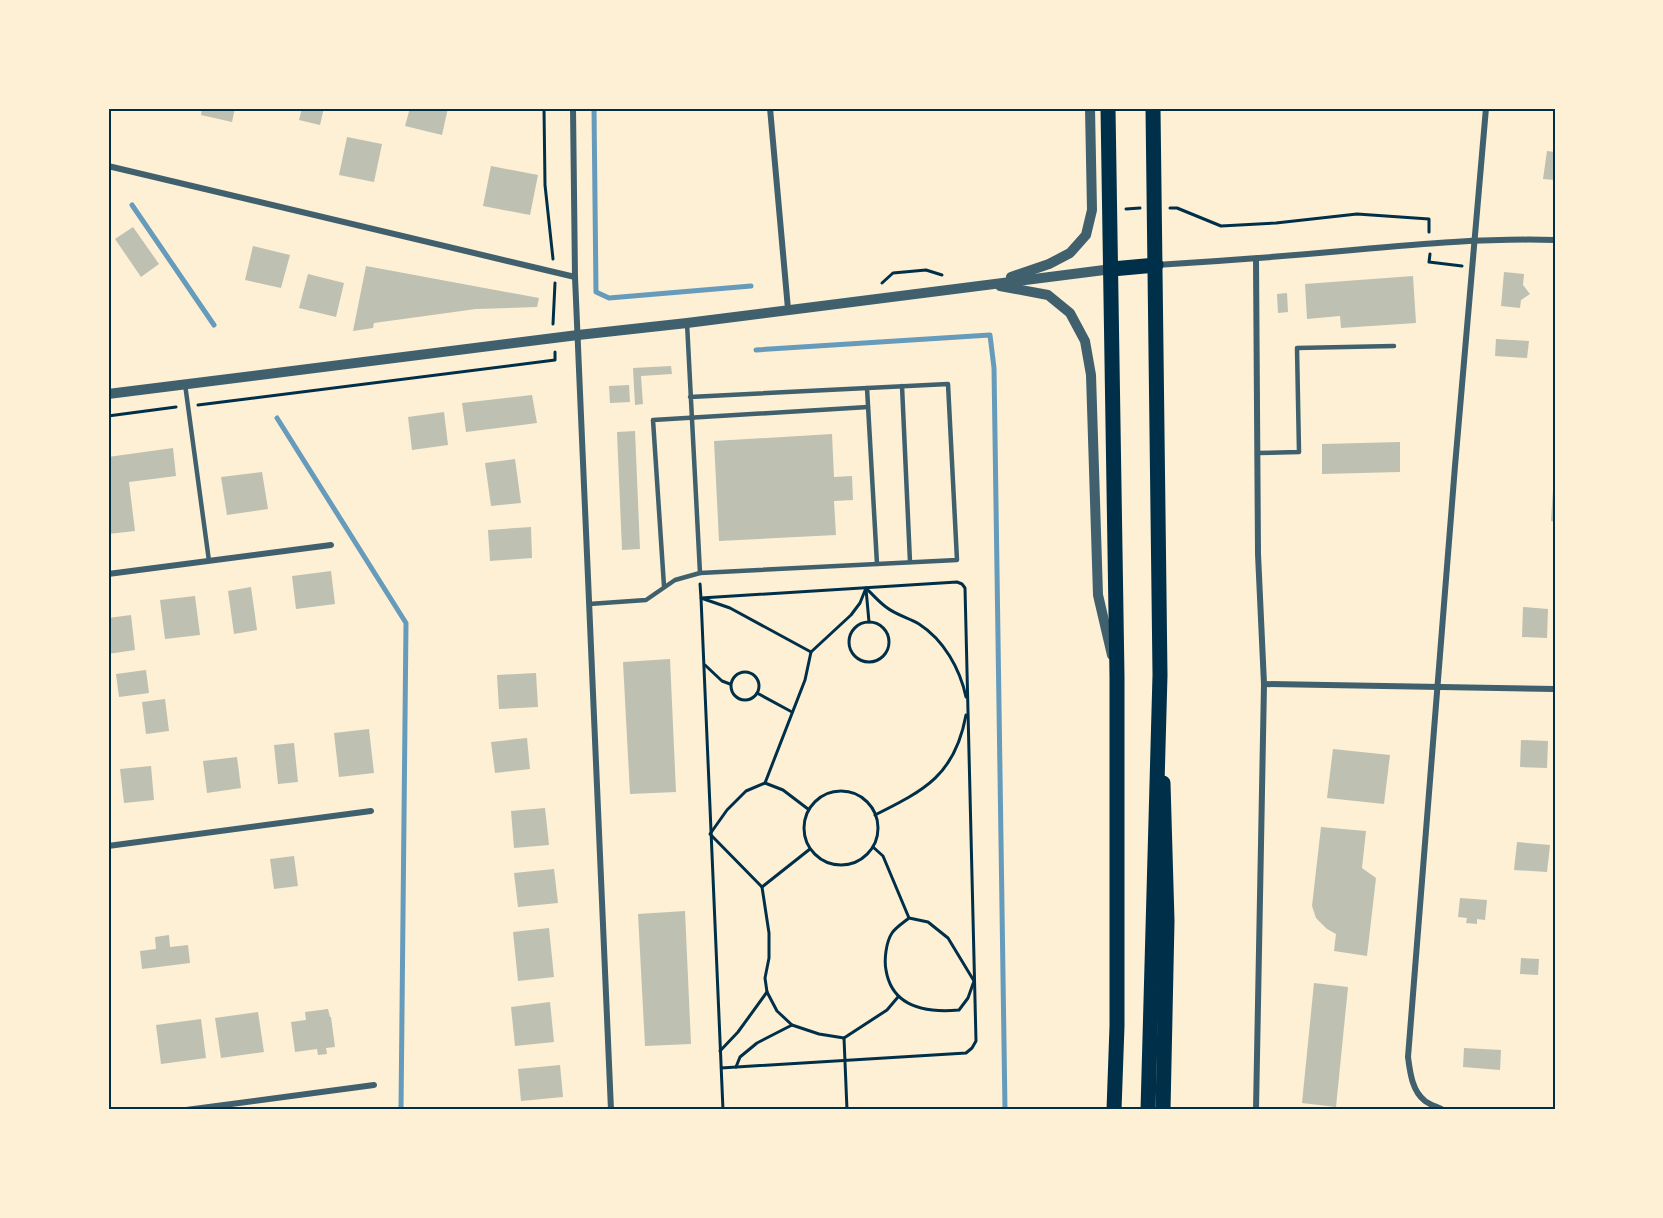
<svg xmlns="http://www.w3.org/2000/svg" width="1663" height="1218" viewBox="0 0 1663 1218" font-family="'DM Sans',sans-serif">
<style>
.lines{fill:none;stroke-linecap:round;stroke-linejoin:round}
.stream{stroke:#669bbc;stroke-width:5}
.building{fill:#bec0b2}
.path{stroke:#003049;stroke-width:3}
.service{stroke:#3f606c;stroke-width:4.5}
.minor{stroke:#3f606c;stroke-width:6}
.tertiary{stroke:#3f606c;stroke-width:10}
.primary{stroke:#003049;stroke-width:15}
.trunk{stroke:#003049;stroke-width:15}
.neatline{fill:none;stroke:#003049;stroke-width:2}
</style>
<rect width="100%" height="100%" fill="#fdf0d5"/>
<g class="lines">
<g class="stream">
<polyline points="594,108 596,292 609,298 751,286"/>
<polyline points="132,205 214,325"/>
<polyline points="756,350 990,335 994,368 1005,1110"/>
<polyline points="277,418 406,623 401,1110"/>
</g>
</g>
<g class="building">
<polygon points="202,108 235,108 232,122 201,115"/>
<polygon points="302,108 324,108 320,125 299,120"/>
<polygon points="410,108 448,108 442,135 405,126"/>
<polygon points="347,137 382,144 374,182 339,175"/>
<polygon points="1547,151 1555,152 1555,180 1543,179"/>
<polygon points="491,166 538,175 530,215 483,206"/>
<polygon points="133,227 159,264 141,277 115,239"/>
<polygon points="253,246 290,255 281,288 245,280"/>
<polygon points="366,266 539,298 537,307 476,309 374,323 373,328 353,331"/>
<polygon points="1504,272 1524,274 1523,285 1530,294 1521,300 1520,308 1501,306"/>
<polygon points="308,274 344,283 336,317 299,308"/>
<polygon points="1413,276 1416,323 1341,328 1340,316 1307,319 1305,284"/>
<polygon points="1287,293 1288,312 1278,313 1277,294"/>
<polygon points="1496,339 1529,341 1527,358 1495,356"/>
<polygon points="671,366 672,374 641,376 643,404 635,405 633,368"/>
<polygon points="629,385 630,402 610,403 609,386"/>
<polygon points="532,395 537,423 466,432 462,403"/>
<polygon points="444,412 448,445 412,450 408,417"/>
<polygon points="635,431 640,549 622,550 617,432"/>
<polygon points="832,434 834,477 852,476 853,500 834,501 836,535 719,541 714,441"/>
<polygon points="1400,442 1400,472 1322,474 1322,444"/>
<polygon points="173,448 176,476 129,482 135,531 108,534 108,457"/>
<polygon points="515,459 521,503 491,506 485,463"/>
<polygon points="262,472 268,509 227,515 221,477"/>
<polygon points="1553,489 1555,489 1555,522 1551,521"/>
<polygon points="531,527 532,558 490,561 488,530"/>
<polygon points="331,571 335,604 296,609 292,576"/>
<polygon points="251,587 257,630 234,634 228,591"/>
<polygon points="195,596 200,635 165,639 160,600"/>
<polygon points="1523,607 1548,609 1547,638 1522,637"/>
<polygon points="131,615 135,650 108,654 108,618"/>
<polygon points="670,659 676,792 630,794 623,662"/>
<polygon points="146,670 149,693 119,697 116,674"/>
<polygon points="536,673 538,707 499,709 497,675"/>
<polygon points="165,699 169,731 146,734 142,702"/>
<polygon points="369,729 374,773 339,777 334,733"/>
<polygon points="527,738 530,769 495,773 491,742"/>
<polygon points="1521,740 1548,741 1547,768 1520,767"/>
<polygon points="294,743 298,782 278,784 274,745"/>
<polygon points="1333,749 1390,755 1384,804 1327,798"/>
<polygon points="237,757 241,788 207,793 203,761"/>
<polygon points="151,766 154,800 124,803 120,769"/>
<polygon points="545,808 549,845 514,848 511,811"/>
<polygon points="1321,827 1366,831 1362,868 1376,878 1367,956 1334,951 1336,934 1327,929 1316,918 1312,906"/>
<polygon points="1517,842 1550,845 1547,872 1514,870"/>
<polygon points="294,856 298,886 274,889 270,859"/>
<polygon points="554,869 558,903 518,907 514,873"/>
<polygon points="1460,898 1487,900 1485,920 1477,919 1477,924 1466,923 1467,918 1458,917"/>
<polygon points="685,911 691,1044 645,1046 638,914"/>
<polygon points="549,928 554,977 518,981 513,932"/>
<polygon points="169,935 170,947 188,945 190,963 142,969 140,951 156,949 155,937"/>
<polygon points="1521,958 1539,959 1538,975 1520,974"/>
<polygon points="1314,983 1348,987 1336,1107 1302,1103"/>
<polygon points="550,1002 554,1042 515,1046 511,1007"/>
<polygon points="328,1009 330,1017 331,1017 335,1047 326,1048 327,1054 318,1055 317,1049 295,1052 291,1022 306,1020 305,1012"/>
<polygon points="258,1012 264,1052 221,1058 215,1018"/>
<polygon points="201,1019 206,1058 161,1064 156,1025"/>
<polygon points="1464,1048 1501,1050 1500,1070 1463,1067"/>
<polygon points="560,1065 563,1097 521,1101 518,1069"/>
</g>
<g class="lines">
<g class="path">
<polyline points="544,108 545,185 553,259"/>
<polyline points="1170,208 1177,208 1221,226 1276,223 1357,214 1429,219 1429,232"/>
<polyline points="1126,209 1140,208"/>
<polyline points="1430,254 1429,262 1462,266"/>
<polyline points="882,283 893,273 926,270 942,275"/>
<polyline points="553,324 555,283"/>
<polyline points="198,405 555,360 555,352"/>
<polyline points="108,416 176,407"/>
<polyline points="700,584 701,598 730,608 811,652"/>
<polyline points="866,589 869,622"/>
<circle cx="869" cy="642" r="20"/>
<polyline points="705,665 722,681 730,684"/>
<circle cx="745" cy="686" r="14"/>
<polyline points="757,693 792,712"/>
<path d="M765,783L805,680L811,652L851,615L860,603L866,588C872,594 879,602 886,607C896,615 909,618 919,624C944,640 960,669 966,697"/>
<circle cx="841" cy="828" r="37"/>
<path d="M875,815C925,790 955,775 966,715"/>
<path d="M873,847L883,856L909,918L928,922L948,938L974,981L968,998L959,1010C926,1013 892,1007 886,970C884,960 886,942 892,933C895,928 904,922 909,918"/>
<polyline points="810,849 762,887 769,933 769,958 765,978 767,992 777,1011 792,1025 819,1034 844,1038 887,1010 898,997"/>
<polyline points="762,887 710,834 727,810 746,791 765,783 783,790 808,809"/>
<polyline points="844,1038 847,1110"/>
<polyline points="720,1051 738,1032 767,992"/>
<polyline points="736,1067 740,1057 757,1043 792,1025"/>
<polyline points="721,1068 966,1053 972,1048 976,1041 965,588 962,584 957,582 701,598 723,1110"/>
</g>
<g class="service">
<polyline points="687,323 700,573 957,560 948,384 690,397"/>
<polyline points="185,384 209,561"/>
<polyline points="902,386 910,562"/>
<polyline points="867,388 877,564"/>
<polyline points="1257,453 1299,452 1297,348 1394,346"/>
<polyline points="664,586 653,420 868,407"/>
<polyline points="589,604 646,600 675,580 700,573"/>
</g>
<g class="minor">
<polyline points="573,108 575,277 611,1110"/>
<polyline points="770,108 788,309"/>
<polyline points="108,166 575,277"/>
<path d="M1156,265C1222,261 1288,256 1353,250C1420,244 1487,238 1555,240"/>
<polyline points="108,574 331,545"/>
<polyline points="1264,684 1555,689"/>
<polyline points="108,846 371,811"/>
<polyline points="186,1110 374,1085"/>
<polyline points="1256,1110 1264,684 1258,554 1256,259"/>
<path d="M1443,1110C1438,1107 1430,1105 1425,1101C1412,1091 1410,1072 1408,1057L1455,466L1486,108"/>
</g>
<g class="tertiary">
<polyline points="1011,277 1049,264 1070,253 1086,235 1092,210 1090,108"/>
<polyline points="1000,286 1048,295 1070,313 1085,341 1091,375 1098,595 1112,655"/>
<polyline points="108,394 578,335 687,323 1112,269"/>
</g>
<polyline class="primary" points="1163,1110 1167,921 1163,783"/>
<g class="trunk">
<polyline points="1108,108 1117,677 1117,1026 1114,1110"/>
<polyline points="1112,269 1156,265"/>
<polyline points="1148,1110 1160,675 1153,108"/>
</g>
</g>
<rect width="1663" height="1218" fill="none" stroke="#fdf0d5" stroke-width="219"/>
<rect x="110" y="110" width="1444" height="998" class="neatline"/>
</svg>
